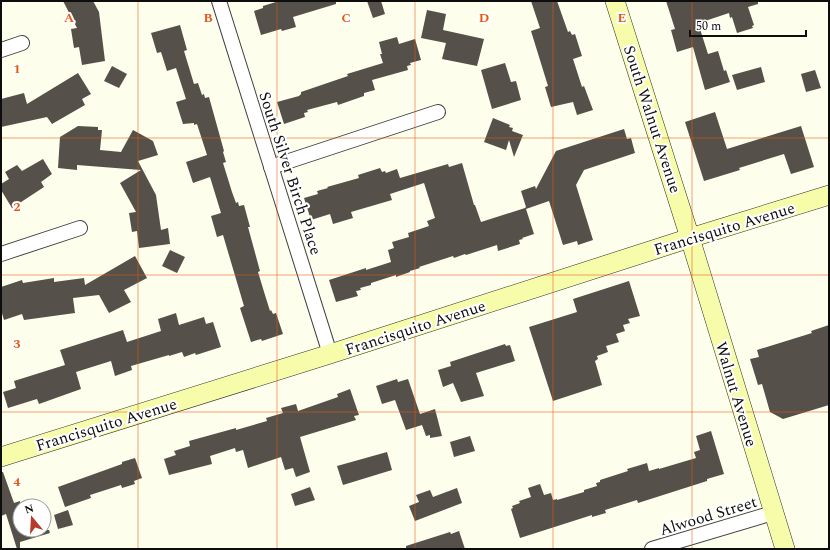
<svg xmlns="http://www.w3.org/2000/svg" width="830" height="550" viewBox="0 0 830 550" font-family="Spectral,serif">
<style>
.building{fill:#555049}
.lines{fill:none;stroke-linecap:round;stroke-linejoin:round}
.street-casing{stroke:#404040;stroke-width:16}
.secondary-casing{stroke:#2f2f2f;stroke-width:20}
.street{stroke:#fff;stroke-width:14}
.secondary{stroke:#f7fcaa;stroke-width:19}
.grid{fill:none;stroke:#e8590c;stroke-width:1;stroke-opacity:0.55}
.labels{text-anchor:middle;stroke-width:4;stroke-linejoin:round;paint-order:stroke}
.street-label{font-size:16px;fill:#0d0d0d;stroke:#fff}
.grid-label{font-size:13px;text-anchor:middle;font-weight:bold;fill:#e8590c;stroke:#fff;stroke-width:4;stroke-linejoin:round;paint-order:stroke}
</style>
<rect width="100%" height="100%" fill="#fefeed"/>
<g class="building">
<polygon points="63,1 93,1 99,12 105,61 82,65 79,47 74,48 71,29 77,28"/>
<polygon points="279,1 336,1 336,4 293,17 296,27 282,31 281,29 261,35 254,11 263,8 263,6"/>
<polygon points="367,1 381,1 385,14 373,18"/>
<polygon points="531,1 557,1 568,32 570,31 572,35 575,34 582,56 573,59 582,87 584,86 593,110 577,115 573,102 551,107 545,87 548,86 531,31 540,28"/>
<polygon points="666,1 758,1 758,4 748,7 754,25 752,26 753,28 737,33 732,17 730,18 729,13 702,22 704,28 700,29 708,54 718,51 724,71 726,70 730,82 705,90 693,47 677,52 671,30 675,29"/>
<polygon points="427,10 446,14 443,30 484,39 477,66 442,59 446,43 421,38"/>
<polygon points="180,25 187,50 184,51 194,84 198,83 202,95 204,94 205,98 209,97 224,151 223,152 226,162 223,163 232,192 236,203 238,202 239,206 244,205 250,227 248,227 260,271 258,272 265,295 270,311 271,310 273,314 276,313 283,334 262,341 261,339 251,342 240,308 244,306 223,235 217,237 211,216 221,213 210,177 193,183 186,162 207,155 197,124 194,125 194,123 183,124 176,102 186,99 176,68 167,71 161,52 157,53 151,33"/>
<polygon points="397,37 399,44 415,39 421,60 410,63 411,65 407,66 408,70 372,80 375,90 364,93 364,96 338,105 337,102 307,110 308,112 304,113 305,117 284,124 277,102 299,96 301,94 301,92 348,76 347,74 383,63 380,54 382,54 379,42"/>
<polygon points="505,63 511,82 516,81 521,100 492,109 481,70"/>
<polygon points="112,66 127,74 119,88 104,81"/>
<polygon points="761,67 765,82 737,90 732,75"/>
<polygon points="815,70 821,88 806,92 801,74"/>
<polygon points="78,73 91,94 82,99 85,105 52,124 47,117 1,127 1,99 24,93 27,104"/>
<polygon points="715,112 727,149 801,126 814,167 791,174 784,154 739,168 740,170 704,181 685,122"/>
<polygon points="493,118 510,125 509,127 513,128 512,131 523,135 514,157 509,140 506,150 484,142"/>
<polygon points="78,126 98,127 98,130 102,130 100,150 121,152 133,130 153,141 158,155 138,161 156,195 161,230 168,228 170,244 139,248 137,231 132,232 129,213 136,212 120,183 141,170 77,165 77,170 58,168 60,137"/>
<polygon points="624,129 627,139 631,138 635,153 584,170 576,185 593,240 578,245 577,241 563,245 549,201 526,209 534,234 522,238 523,239 519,240 520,244 498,251 497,245 466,255 465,254 454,258 453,256 419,267 420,268 410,271 410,272 396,277 396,275 371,283 371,285 360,288 361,290 356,291 358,296 336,302 329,280 366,268 366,270 391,262 388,250 394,248 392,242 409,237 408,233 429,226 427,221 435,218 424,183 390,194 392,200 351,212 353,218 333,224 330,214 311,220 304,198 318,194 317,191 328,188 327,187 359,178 358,175 380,168 382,172 385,171 386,173 397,169 400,178 448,164 449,167 462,163 474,205 475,205 481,222 525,208 526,207 521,191 535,186 536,189 556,151"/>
<polygon points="43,159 52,174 41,182 44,187 12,208 1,190 1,184 9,179 5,172 17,165 22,171"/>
<polygon points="170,250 185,257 177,273 162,266"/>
<polygon points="135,256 147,278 124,290 131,302 109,313 99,295 73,298 75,313 24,320 22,314 4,320 1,310 1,287 22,280 23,283 54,278 54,282 84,278 85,285"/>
<polygon points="629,281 640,316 628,319 630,323 623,325 625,331 616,334 619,342 606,346 608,352 597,356 598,359 595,361 602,385 553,401 529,327 577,312 573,299"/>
<polygon points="176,313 179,325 204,317 206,324 213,322 221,347 196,355 195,353 184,357 182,352 169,356 169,355 131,366 132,370 115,376 111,361 76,372 81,389 39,404 37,399 8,408 3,392 16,388 14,381 65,365 60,350 123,330 127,342 161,331 158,319"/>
<polygon points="829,325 829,405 783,419 770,412 762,384 758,385 750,359 759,357 757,350 812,333 811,331"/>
<polygon points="505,344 506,346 510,345 515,361 476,373 484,396 461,402 453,383 443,387 438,370 451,366 450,362"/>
<polygon points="397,379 398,382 408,379 420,414 435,409 442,436 430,438 430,435 426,436 422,425 406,430 395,400 382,404 376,386"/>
<polygon points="350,389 359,415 354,416 356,420 300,437 310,472 296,477 293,468 285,470 281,457 248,468 243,450 236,452 235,448 210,456 212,464 169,475 164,459 176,455 174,451 190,446 189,441 236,428 236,430 267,421 266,418 283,413 281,408 296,404 298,411 338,397 337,394"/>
<polygon points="711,431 724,474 707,479 707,481 638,503 637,500 605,510 606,513 592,517 592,515 520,538 511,509 513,508 512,506 520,503 519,501 531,497 528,488 540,484 544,495 551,493 553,500 557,499 557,500 584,492 584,490 597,486 596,483 600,482 600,480 628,471 627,469 647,463 649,471 659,468 659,469 696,458 694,452 700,450 696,436"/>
<polygon points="470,436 475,451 454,457 450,442"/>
<polygon points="387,452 392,470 343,485 337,466"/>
<polygon points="135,458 142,478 134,481 135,484 122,488 121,485 90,495 91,498 65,507 58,487 122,464 122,462"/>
<polygon points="1,472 3,472 14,503 20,501 20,530 49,530 50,533 20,542 20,549 17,549 6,514 1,516"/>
<polygon points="310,487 315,500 295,506 291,494"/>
<polygon points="457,488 462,503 415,521 409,506 419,502 416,495 430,490 433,497"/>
<polygon points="68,510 73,525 58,529 54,515"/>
<polygon points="459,531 465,549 406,549 406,546 450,532 451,534"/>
</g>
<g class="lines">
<defs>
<g id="street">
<polyline points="219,1 330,354"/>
<polyline points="1,50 22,43"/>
<polyline points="271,167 438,112"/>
<polyline points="1,254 80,228"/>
<polyline points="652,549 773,513"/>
</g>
<g id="secondary">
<polyline points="615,1 690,238 785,549"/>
<polyline points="1,457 330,354 690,238 829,195"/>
</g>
</defs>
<use href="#street" class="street-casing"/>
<use href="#secondary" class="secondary-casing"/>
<use href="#street" class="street"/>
<use href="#secondary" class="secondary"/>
</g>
<path class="grid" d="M138,1V549M277,1V549M415,1V549M553,1V549M692,1V549M1,138H829M1,275H829M1,412H829"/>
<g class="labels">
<g class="street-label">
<text transform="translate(653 119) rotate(72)" y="6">South Walnut Avenue</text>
<text transform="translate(291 173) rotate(72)" y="6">South Silver Birch Place</text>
<text transform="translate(724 228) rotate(-17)" y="6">Francisquito Avenue</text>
<text transform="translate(415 327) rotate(-18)" y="6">Francisquito Avenue</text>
<text transform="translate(737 394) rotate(73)" y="6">Walnut Avenue</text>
<text transform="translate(106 424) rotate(-17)" y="6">Francisquito Avenue</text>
<text transform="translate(708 515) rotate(-17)" y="6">Alwood Street</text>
</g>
</g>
<g class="grid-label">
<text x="69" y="22">A</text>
<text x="208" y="22">B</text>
<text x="346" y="22">C</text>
<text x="484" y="22">D</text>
<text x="622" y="22">E</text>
<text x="17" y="73">1</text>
<text x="17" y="211">2</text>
<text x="17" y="348">3</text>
<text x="17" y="486">4</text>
</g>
<rect width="830" height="550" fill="none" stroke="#0d0d0d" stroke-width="4"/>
<g transform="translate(32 518) rotate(342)"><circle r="19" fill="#ffffff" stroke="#9e9e9e"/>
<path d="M0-3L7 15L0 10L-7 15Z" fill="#b73b2a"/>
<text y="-6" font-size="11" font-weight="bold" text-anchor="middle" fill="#0d0d0d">N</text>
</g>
<path d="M690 30v6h116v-6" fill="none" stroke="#0d0d0d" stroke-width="2"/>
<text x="696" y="30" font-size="12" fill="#0d0d0d" stroke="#ffffff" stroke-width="3" paint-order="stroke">50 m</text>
</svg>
